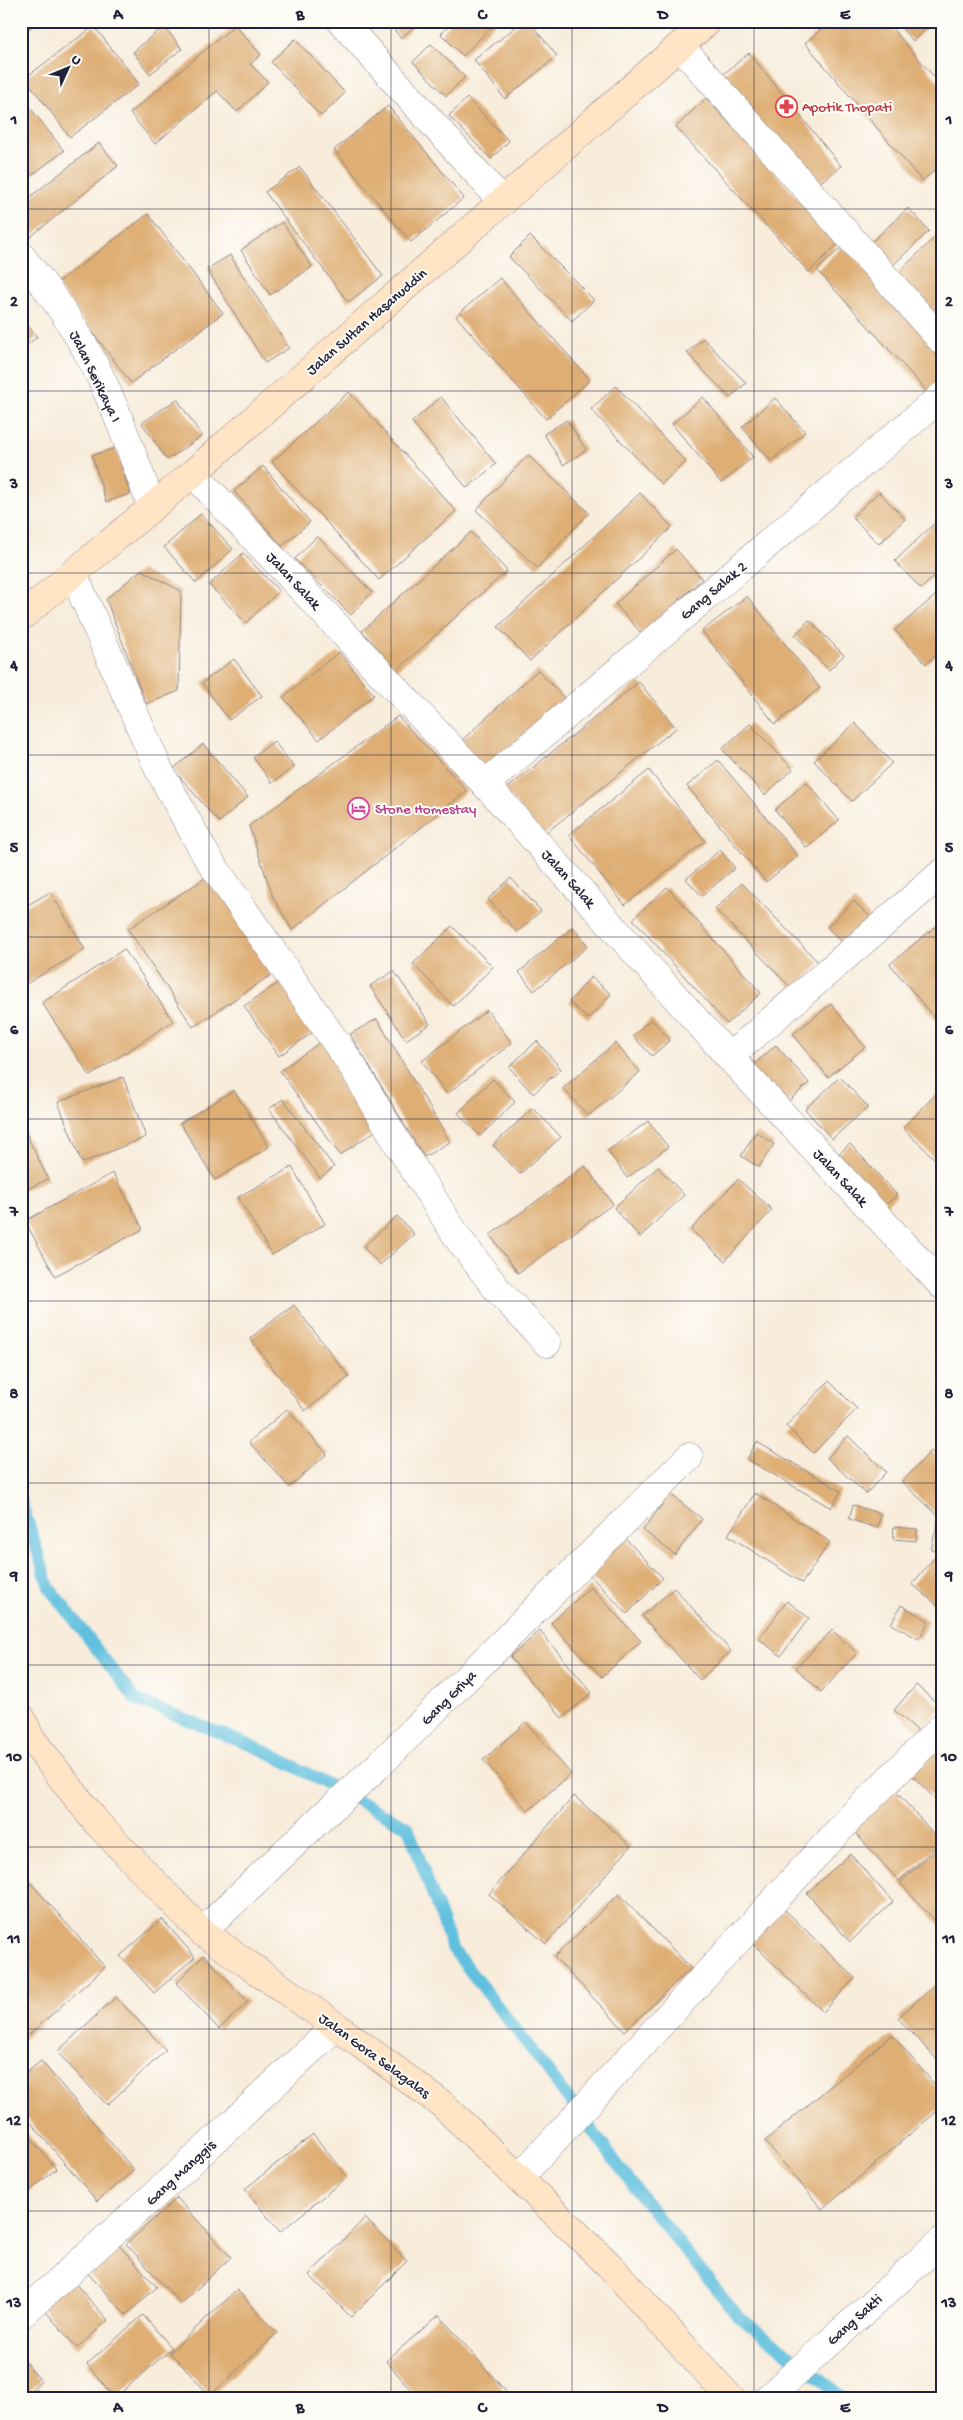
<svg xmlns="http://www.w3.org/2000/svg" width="963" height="2420" viewBox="0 0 963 2420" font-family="'Gochi Hand',sans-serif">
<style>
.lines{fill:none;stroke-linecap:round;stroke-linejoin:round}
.stream{stroke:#60c0de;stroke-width:12}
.building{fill:#deae74}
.street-casing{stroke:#8d878b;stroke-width:29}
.secondary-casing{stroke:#8d878b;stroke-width:29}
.street{stroke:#fff;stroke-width:28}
.secondary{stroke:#ffe4c6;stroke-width:28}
.grid{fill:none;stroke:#22223b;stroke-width:1;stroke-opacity:0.55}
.labels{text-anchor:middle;stroke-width:4;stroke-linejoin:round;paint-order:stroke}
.health-label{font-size:15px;fill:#be3a42;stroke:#fdfcf7;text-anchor:start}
.street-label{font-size:15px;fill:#22223b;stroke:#fdfcf7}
.hotel-label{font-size:15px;fill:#b23c85;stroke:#fdfcf7;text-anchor:start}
.neatline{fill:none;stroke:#22223b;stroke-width:2}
.grid-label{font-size:16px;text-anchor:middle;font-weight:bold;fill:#22223b}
</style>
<rect width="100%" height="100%" fill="#fdfcf7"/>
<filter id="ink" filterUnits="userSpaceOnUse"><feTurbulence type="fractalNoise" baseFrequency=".02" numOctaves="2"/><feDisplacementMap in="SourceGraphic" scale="10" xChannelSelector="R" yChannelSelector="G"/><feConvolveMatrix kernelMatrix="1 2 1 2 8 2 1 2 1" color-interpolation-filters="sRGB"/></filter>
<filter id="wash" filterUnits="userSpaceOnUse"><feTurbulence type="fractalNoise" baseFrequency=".0096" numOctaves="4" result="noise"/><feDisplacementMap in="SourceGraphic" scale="20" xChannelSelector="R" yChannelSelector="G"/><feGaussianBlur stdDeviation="1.12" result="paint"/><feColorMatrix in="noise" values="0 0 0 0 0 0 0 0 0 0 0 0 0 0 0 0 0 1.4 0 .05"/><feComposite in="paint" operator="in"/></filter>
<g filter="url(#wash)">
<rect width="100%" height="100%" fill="#f8ecdb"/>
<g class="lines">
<polyline class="stream" points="21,1500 49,1587 135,1699 267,1752 408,1827 452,1948 535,2054 641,2196 738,2316 846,2399"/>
</g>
<g id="blocks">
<g class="building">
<polygon points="21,21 40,21 21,34"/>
<polygon points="387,21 421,21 401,38"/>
<polygon points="453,21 497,21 463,56 441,34"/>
<polygon points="523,21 529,21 557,56 505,99 474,60"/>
<polygon points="637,21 648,21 641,27"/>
<polygon points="831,21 886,21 942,86 942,164 922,181 805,43"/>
<polygon points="895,21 934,21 913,41"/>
<polygon points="235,25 261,55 250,64 268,82 237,112 217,91 155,144 130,113"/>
<polygon points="94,26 139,84 70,137 25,78"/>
<polygon points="164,26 182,49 150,74 133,52"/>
<polygon points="295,39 345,93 321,116 271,62"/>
<polygon points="431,44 465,77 446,96 413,62"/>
<polygon points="749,53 841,166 813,188 721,76"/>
<polygon points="21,96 64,151 21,183"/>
<polygon points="467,98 509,141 491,159 449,116"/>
<polygon points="706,98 839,243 809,272 676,127"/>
<polygon points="388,106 464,198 411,242 334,150"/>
<polygon points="99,143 118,166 29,238 21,228 21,204"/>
<polygon points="300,167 383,276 348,302 265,192"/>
<polygon points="908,208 929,231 889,269 867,246"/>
<polygon points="148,214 223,313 131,383 56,284"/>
<polygon points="282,222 312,267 270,295 241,250"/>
<polygon points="530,236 594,300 572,321 509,257"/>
<polygon points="935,237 942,243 942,301 928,315 893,278"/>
<polygon points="844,245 942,353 942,389 932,397 817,270"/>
<polygon points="230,255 289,348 265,363 207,269"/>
<polygon points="500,278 590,380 546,419 456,316"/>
<polygon points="21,318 37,337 21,350"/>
<polygon points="703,338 746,383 730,398 687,353"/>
<polygon points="616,386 686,462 661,484 591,409"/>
<polygon points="349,392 456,511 379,580 272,462"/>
<polygon points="441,397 496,464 467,488 412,422"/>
<polygon points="703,397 753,457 721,483 672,424"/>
<polygon points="775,398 805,432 771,461 742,427"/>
<polygon points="177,399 202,436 167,460 142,423"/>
<polygon points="567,420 586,450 563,465 544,434"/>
<polygon points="116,448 130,494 106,502 92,455"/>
<polygon points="528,455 589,513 537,568 476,510"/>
<polygon points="263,466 310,522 282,546 234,491"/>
<polygon points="879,492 905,519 879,544 852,517"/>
<polygon points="640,493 672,527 530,661 498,627"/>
<polygon points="201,514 233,549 196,583 164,547"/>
<polygon points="942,516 942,569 921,589 895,561"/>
<polygon points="471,532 507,571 397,670 362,631"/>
<polygon points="317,536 372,592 351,615 295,559"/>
<polygon points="676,549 702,579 642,634 615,604"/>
<polygon points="243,553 279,591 246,623 209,585"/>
<polygon points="141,570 181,591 179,691 146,704 106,599"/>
<polygon points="936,595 942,602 942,650 926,664 895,630"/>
<polygon points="747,596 820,688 775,724 702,631"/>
<polygon points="809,620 844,655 829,670 795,635"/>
<polygon points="339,652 374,695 319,740 283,697"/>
<polygon points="234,659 262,696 229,720 202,683"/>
<polygon points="538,670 564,698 486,769 461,741"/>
<polygon points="639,682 676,728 542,836 505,790"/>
<polygon points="398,716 467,791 292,930 273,897 249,826"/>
<polygon points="855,723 892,763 852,801 814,761"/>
<polygon points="750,724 793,769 765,795 722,749"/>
<polygon points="274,741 294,767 272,783 253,757"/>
<polygon points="203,744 248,797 219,822 173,769"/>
<polygon points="718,760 798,856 766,882 687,786"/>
<polygon points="649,770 705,841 625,905 569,835"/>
<polygon points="806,782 839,820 807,848 775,810"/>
<polygon points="720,850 735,868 702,896 686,879"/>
<polygon points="214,872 280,969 193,1027 128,929"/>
<polygon points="511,878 541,911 517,932 488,899"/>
<polygon points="742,883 820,964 793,990 715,909"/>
<polygon points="667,887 761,993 727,1024 633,919"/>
<polygon points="50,892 85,949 21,987 21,909"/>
<polygon points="854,901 873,920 846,946 827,927"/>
<polygon points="942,921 942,1027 890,964"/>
<polygon points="452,926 493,967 453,1006 413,964"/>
<polygon points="573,927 588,946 534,991 519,972"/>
<polygon points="124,949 173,1021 90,1076 42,1003"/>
<polygon points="394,971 430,1024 406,1040 370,986"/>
<polygon points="287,977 322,1026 279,1056 244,1006"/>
<polygon points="591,977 611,994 588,1019 569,1002"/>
<polygon points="831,1004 865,1047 828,1077 793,1034"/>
<polygon points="487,1010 512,1043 447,1094 422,1061"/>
<polygon points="377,1019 450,1142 424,1157 350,1034"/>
<polygon points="651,1019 670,1040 652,1056 633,1036"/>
<polygon points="323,1040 384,1125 340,1155 280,1071"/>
<polygon points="537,1041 561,1069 533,1094 509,1067"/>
<polygon points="615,1043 640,1072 588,1116 563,1088"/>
<polygon points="776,1045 809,1083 783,1106 750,1068"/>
<polygon points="123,1077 146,1137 82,1163 58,1102"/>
<polygon points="840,1077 868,1107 832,1139 805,1109"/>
<polygon points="493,1079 515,1102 480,1136 458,1113"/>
<polygon points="942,1088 942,1155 937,1161 903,1128"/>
<polygon points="234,1090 269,1147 215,1180 180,1123"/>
<polygon points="283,1099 334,1167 320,1178 269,1109"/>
<polygon points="533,1108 561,1137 520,1174 493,1145"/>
<polygon points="648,1121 668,1147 627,1178 608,1151"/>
<polygon points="21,1123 48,1179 21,1192"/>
<polygon points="756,1132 774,1144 759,1167 741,1156"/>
<polygon points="850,1144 897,1195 880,1210 833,1159"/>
<polygon points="585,1166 613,1204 518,1273 490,1235"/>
<polygon points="292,1167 325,1224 272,1255 238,1197"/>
<polygon points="658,1167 684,1195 640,1237 614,1208"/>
<polygon points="113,1173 143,1229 55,1276 25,1221"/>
<polygon points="738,1179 772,1210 725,1261 691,1230"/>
<polygon points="397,1216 414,1234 380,1265 363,1247"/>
<polygon points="294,1305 349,1377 305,1411 250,1338"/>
<polygon points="829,1381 857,1409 813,1453 786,1426"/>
<polygon points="287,1409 327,1454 289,1487 249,1442"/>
<polygon points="848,1436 886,1472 866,1494 827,1458"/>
<polygon points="757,1442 841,1491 831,1508 747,1459"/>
<polygon points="931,1451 942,1460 942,1553 931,1549 939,1516 902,1482"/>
<polygon points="755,1493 830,1542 802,1583 728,1535"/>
<polygon points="670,1494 702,1519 675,1555 643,1530"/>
<polygon points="853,1505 881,1514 877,1528 849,1519"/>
<polygon points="894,1527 917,1529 916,1541 893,1539"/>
<polygon points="621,1534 663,1578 627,1614 584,1569"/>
<polygon points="934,1558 942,1564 942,1609 912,1584"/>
<polygon points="590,1587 641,1641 602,1677 551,1623"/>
<polygon points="674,1588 731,1651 700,1680 642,1616"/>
<polygon points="787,1601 809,1618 781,1656 759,1639"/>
<polygon points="901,1605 929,1621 919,1639 891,1624"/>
<polygon points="832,1630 857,1653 821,1692 796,1668"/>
<polygon points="540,1631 592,1693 562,1718 510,1657"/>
<polygon points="916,1685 941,1707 919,1732 894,1710"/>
<polygon points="526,1722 571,1774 528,1811 483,1760"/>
<polygon points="942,1736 942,1791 934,1798 907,1770"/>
<polygon points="891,1786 941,1842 899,1881 848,1825"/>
<polygon points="574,1796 631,1846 546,1944 489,1894"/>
<polygon points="942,1844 942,1928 900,1883"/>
<polygon points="850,1854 893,1902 850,1942 807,1893"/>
<polygon points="21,1872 105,1967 21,2042"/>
<polygon points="619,1894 691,1968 625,2031 554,1957"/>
<polygon points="784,1909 855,1978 823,2012 752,1943"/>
<polygon points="162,1919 195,1957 154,1993 120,1956"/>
<polygon points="204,1955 248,2002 219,2029 176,1983"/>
<polygon points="942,1978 942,2065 898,2018"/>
<polygon points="116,1997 166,2050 107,2105 57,2052"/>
<polygon points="892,2035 942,2093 942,2107 822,2209 765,2141"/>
<polygon points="41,2061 134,2170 97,2201 21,2111 21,2077"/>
<polygon points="21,2126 56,2169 21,2198"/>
<polygon points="313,2134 347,2177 280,2232 245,2189"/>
<polygon points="177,2198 231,2257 181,2304 126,2244"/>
<polygon points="365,2218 407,2261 351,2317 309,2275"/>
<polygon points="115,2241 157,2287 126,2315 84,2269"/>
<polygon points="71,2279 108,2320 77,2348 41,2306"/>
<polygon points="237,2290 277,2333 210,2396 170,2352"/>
<polygon points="143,2315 172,2348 115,2398 87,2364"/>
<polygon points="439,2315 512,2399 419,2399 386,2361"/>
<polygon points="21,2357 41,2381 21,2398"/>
<polygon points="36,2389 43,2399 24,2399"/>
</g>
</g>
</g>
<g filter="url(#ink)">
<use href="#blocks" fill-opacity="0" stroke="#8d878b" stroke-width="1"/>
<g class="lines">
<defs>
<g id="street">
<polyline points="341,21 503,202"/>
<polyline points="680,46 942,341"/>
<path d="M21,256C41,281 61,306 77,334C110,387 130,449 152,507"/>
<polyline points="193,473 485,784 729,1057 942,1285"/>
<polyline points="73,573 159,770 207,857 353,1067 401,1149 458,1238 496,1288 547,1343"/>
<polyline points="485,784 942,396"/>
<polyline points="729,1057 942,873"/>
<polyline points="202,1932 320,1819 379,1765 689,1457"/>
<polyline points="519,2178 853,1815 942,1727"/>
<polyline points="21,2315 188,2165 336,2026"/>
<polyline points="767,2399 942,2241"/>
</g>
<g id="secondary">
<polyline points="21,617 193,473 708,21"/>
<polyline points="21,1717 30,1737 96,1822 202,1932 336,2026 443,2105 609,2265 731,2399"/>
</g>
</defs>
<use href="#street" class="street-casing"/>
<use href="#secondary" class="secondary-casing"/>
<use href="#street" class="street"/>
<use href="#secondary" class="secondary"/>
</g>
</g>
<path class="grid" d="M209,21V2399M391,21V2399M572,21V2399M754,21V2399M21,209H942M21,391H942M21,573H942M21,755H942M21,937H942M21,1119H942M21,1301H942M21,1483H942M21,1665H942M21,1847H942M21,2029H942M21,2211H942"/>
<defs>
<symbol id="pharmacy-ring" viewBox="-11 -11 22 22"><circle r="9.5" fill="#fdfcf7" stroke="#e0444e" stroke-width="1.5"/><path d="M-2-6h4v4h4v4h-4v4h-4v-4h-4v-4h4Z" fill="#e0444e"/></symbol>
<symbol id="hotel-ring" viewBox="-11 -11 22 22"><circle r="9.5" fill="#fdfcf7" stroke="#d1479c" stroke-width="1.5"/><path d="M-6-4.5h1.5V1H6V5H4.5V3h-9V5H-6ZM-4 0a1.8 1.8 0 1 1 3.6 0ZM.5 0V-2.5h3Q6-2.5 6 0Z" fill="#d1479c"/></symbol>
</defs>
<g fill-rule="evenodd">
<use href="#pharmacy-ring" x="774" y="94" width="25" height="25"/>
<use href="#hotel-ring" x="346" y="796" width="25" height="25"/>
</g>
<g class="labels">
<g class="health-label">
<text x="802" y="111">Apotik Thopati</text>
</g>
<g class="street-label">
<text transform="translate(366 321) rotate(-41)" y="5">Jalan Sultan Hasanuddin</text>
<text transform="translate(96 376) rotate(64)" y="5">Jalan Serikaya I</text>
<text transform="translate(294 580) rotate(47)" y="5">Jalan Salak</text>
<text transform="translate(713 590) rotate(-40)" y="5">Gang Salak 2</text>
<text transform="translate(569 878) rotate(48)" y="5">Jalan Salak</text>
<text transform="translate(841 1177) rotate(47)" y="5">Jalan Salak</text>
<text transform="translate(448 1697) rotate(-45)" y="5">Gang Griya</text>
<text transform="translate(375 2055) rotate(36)" y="5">Jalan Gora Selagalas</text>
<text transform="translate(180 2172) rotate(-43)" y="5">Gang Manggis</text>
<text transform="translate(854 2319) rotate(-42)" y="5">Gang Sakti</text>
</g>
<g class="hotel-label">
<text x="375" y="813">Stone Homestay</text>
</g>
</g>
<rect width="963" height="2420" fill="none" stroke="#fdfcf7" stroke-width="55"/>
<g transform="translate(68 68) rotate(46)" stroke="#fdfcf7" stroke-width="4" paint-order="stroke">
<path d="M0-4L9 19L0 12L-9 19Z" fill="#22223b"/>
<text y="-8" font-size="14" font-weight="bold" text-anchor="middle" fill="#22223b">U</text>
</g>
<rect x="28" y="28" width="908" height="2364" class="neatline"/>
<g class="grid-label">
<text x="118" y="19">A</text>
<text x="300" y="19">B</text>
<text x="482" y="19">C</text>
<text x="663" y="19">D</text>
<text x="845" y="19">E</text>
<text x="14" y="124">1</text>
<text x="949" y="124">1</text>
<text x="14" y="306">2</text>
<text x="949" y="306">2</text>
<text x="14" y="488">3</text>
<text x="949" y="488">3</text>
<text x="14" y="670">4</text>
<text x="949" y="670">4</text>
<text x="14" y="852">5</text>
<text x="949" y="852">5</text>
<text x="14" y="1034">6</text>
<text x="949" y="1034">6</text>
<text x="14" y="1216">7</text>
<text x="949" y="1216">7</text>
<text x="14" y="1398">8</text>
<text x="949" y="1398">8</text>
<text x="14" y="1580">9</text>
<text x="949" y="1580">9</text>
<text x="14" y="1761">10</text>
<text x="949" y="1761">10</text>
<text x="14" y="1943">11</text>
<text x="949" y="1943">11</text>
<text x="14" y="2125">12</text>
<text x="949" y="2125">12</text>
<text x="14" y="2307">13</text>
<text x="949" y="2307">13</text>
<text x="118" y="2412">A</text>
<text x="300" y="2412">B</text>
<text x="482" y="2412">C</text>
<text x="663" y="2412">D</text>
<text x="845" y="2412">E</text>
</g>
</svg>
